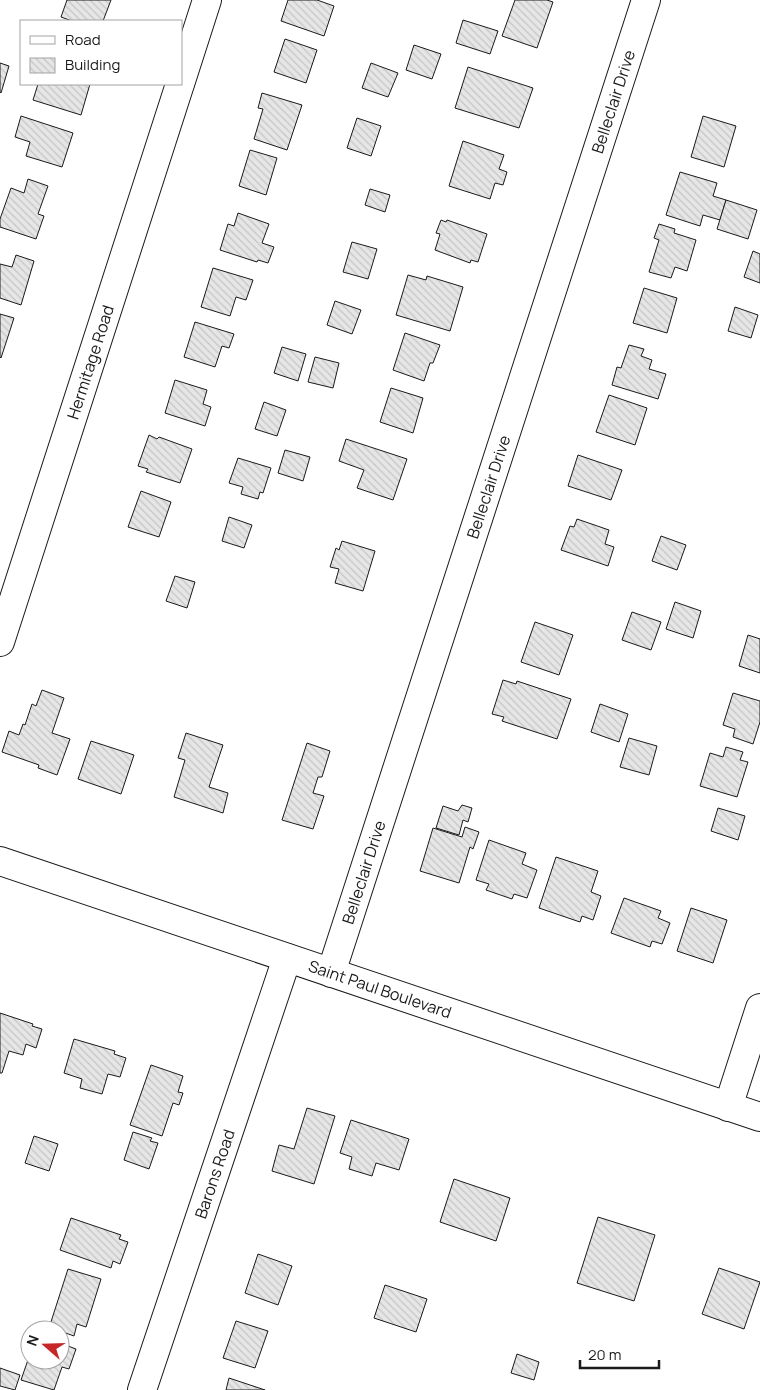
<svg xmlns="http://www.w3.org/2000/svg" width="760" height="1390" viewBox="0 0 760 1390" font-family="Manrope,sans-serif">
<style>
.building{fill:url(#building-back-hatch);stroke:#1a1a1a}
.lines{fill:none;stroke-linecap:round;stroke-linejoin:round}
.minor-casing{stroke:#1a1a1a;stroke-width:30}
.minor{stroke:#fff;stroke-width:28}
.labels{text-anchor:middle;stroke-width:4;stroke-linejoin:round;paint-order:stroke}
.street-label{font-size:16px;fill:#1a1a1a;stroke:#fff}
</style>
<defs>
<pattern id="building-back-hatch" width="6" height="6" patternUnits="userSpaceOnUse" patternTransform="scale(1.25)"><rect width="6" height="6" fill="#e6e6e6"/><path d="M-1 5l2 2M0 0l6 6M5-1l2 2" fill="none" stroke="#c5c5c5"/></pattern>
</defs>
<rect width="100%" height="100%" fill="#fff"/>
<g class="building">
<polygon points="67,0 111,0 103,21 72,21 61,17"/>
<polygon points="288,0 317,0 334,6 324,36 281,21"/>
<polygon points="515,0 547,0 553,2 537,48 502,36"/>
<polygon points="463,20 498,31 490,54 456,43"/>
<polygon points="285,39 317,50 306,83 274,72"/>
<polygon points="414,45 441,54 432,79 406,70"/>
<polygon points="0,63 9,66 1,93 0,92"/>
<polygon points="371,63 398,73 388,97 362,88"/>
<polygon points="468,67 533,88 519,128 455,108"/>
<polygon points="38,84 90,84 81,115 33,100"/>
<polygon points="262,93 302,105 287,150 254,139 263,109 258,108"/>
<polygon points="21,116 73,133 62,167 26,156 30,142 15,137"/>
<polygon points="703,116 736,126 724,167 691,157"/>
<polygon points="357,118 381,126 371,156 347,148"/>
<polygon points="463,141 504,155 499,169 507,172 503,185 495,183 490,199 449,186"/>
<polygon points="250,150 277,158 266,195 239,186"/>
<polygon points="680,172 717,183 713,196 726,200 720,220 703,215 700,226 666,215"/>
<polygon points="28,179 48,186 38,214 44,216 36,239 0,227 0,219 11,188 24,193"/>
<polygon points="370,189 390,195 385,212 365,205"/>
<polygon points="726,200 757,210 748,239 717,229"/>
<polygon points="238,213 269,224 262,243 274,247 268,263 258,260 257,262 220,250 228,224 234,226"/>
<polygon points="441,220 446,222 447,220 487,234 478,262 471,260 470,263 435,250 440,234 436,233"/>
<polygon points="659,224 675,229 674,233 696,240 687,271 675,267 671,278 649,272 659,240 654,238"/>
<polygon points="352,242 377,249 368,279 343,272"/>
<polygon points="753,251 760,254 760,283 744,277"/>
<polygon points="16,255 34,261 21,305 0,298 0,264 12,267"/>
<polygon points="213,268 253,280 246,300 236,297 230,316 201,307"/>
<polygon points="408,275 426,280 427,276 463,287 450,331 396,315"/>
<polygon points="644,288 677,298 667,333 633,323"/>
<polygon points="335,301 361,310 352,334 327,325"/>
<polygon points="735,307 758,315 751,338 728,331"/>
<polygon points="0,314 14,318 1,358 0,357"/>
<polygon points="195,322 234,334 229,348 222,346 215,367 184,357"/>
<polygon points="405,333 440,345 433,363 430,363 424,381 393,370"/>
<polygon points="629,345 644,349 641,356 652,360 649,369 666,374 658,399 612,385 617,367 621,368"/>
<polygon points="282,347 306,354 298,381 274,373"/>
<polygon points="315,357 339,363 333,388 308,382"/>
<polygon points="175,380 207,390 203,404 211,407 205,426 165,413"/>
<polygon points="391,388 423,398 413,433 380,422"/>
<polygon points="609,395 647,408 635,445 596,432"/>
<polygon points="264,402 286,410 277,436 255,429"/>
<polygon points="149,435 157,439 159,437 192,449 180,483 146,472 148,469 138,466"/>
<polygon points="346,439 407,459 393,500 357,488 364,470 339,461"/>
<polygon points="285,450 310,457 303,481 278,473"/>
<polygon points="578,455 622,470 611,500 568,486"/>
<polygon points="238,458 271,468 263,493 260,492 258,499 241,494 243,487 229,483"/>
<polygon points="141,491 171,502 159,537 128,527"/>
<polygon points="229,517 252,525 244,548 222,541"/>
<polygon points="577,519 609,530 605,544 614,547 608,566 561,550 570,526 574,527"/>
<polygon points="661,536 686,545 677,570 652,561"/>
<polygon points="342,541 375,551 363,591 335,583 339,569 330,567 336,548 339,550"/>
<polygon points="175,576 195,582 187,608 166,601"/>
<polygon points="675,602 701,611 693,638 666,629"/>
<polygon points="632,612 661,622 651,650 622,640"/>
<polygon points="535,622 573,635 559,675 521,662"/>
<polygon points="748,635 760,639 760,673 739,666"/>
<polygon points="503,680 516,684 517,681 571,699 557,739 502,721 504,717 492,714"/>
<polygon points="42,690 64,698 52,733 70,739 57,775 38,768 39,765 2,752 9,731 19,735 23,724 25,725 32,704 36,706"/>
<polygon points="733,693 760,701 760,722 753,744 733,737 735,729 723,725"/>
<polygon points="600,704 628,714 619,742 591,732"/>
<polygon points="186,733 223,745 209,787 228,793 223,813 174,797 185,760 178,758"/>
<polygon points="629,738 657,746 649,775 620,767"/>
<polygon points="91,741 134,755 121,794 78,779"/>
<polygon points="307,743 330,751 322,777 318,777 313,793 324,796 313,829 282,820"/>
<polygon points="726,747 743,752 740,760 748,762 737,797 700,786 710,753 723,757"/>
<polygon points="462,805 472,808 468,822 463,820 459,835 436,828 443,806 458,811"/>
<polygon points="718,808 745,816 738,840 711,831"/>
<polygon points="465,827 479,832 473,849 470,847 459,883 420,871 433,828 462,837"/>
<polygon points="489,840 526,853 522,864 537,870 527,898 514,894 512,899 486,890 489,884 476,880"/>
<polygon points="556,857 598,871 591,892 601,896 593,920 582,916 580,922 539,908"/>
<polygon points="624,898 661,911 658,918 670,923 662,944 652,941 650,947 611,933"/>
<polygon points="691,908 727,920 713,963 677,951"/>
<polygon points="0,1013 33,1024 32,1026 42,1029 36,1048 26,1044 23,1055 9,1051 2,1073 0,1073"/>
<polygon points="74,1039 115,1051 114,1054 126,1058 120,1077 108,1074 102,1094 80,1088 82,1079 64,1073"/>
<polygon points="151,1065 183,1076 178,1092 183,1093 179,1105 173,1103 162,1136 130,1125"/>
<polygon points="307,1108 335,1116 314,1184 272,1171 279,1145 294,1149"/>
<polygon points="351,1120 409,1139 399,1170 376,1163 372,1176 349,1169 352,1157 340,1153"/>
<polygon points="133,1132 152,1138 150,1141 158,1143 149,1169 124,1160"/>
<polygon points="34,1136 58,1144 49,1171 25,1163"/>
<polygon points="454,1179 510,1198 496,1241 440,1222"/>
<polygon points="598,1217 655,1235 634,1301 577,1283"/>
<polygon points="71,1218 121,1235 119,1239 128,1242 120,1264 113,1261 111,1268 60,1250"/>
<polygon points="258,1254 292,1266 278,1305 245,1293"/>
<polygon points="719,1268 760,1282 744,1329 702,1314"/>
<polygon points="68,1269 101,1279 86,1327 77,1324 74,1336 60,1331 60,1330 49,1328"/>
<polygon points="385,1285 427,1299 416,1332 374,1318"/>
<polygon points="236,1321 268,1331 255,1368 223,1358"/>
<polygon points="60,1343 76,1349 69,1369 62,1367 54,1390 21,1380 30,1354 30,1360 60,1360"/>
<polygon points="517,1354 539,1362 534,1380 511,1373"/>
<polygon points="0,1368 20,1375 15,1390 0,1386"/>
<polygon points="229,1378 265,1390 226,1390"/>
</g>
<g class="lines">
<defs>
<g id="minor">
<polyline points="181,81 207,0"/>
<path id="s1" d="M0,642L180,84"/>
<path id="s2" d="M0,861L760,1117"/>
<path id="s3" d="M331,973L646,0"/>
<polyline points="728,1107 760,1008"/>
<path id="s4" d="M142,1390L287,958"/>
</g>
</defs>
<use href="#minor" class="minor-casing"/>
<use href="#minor" class="minor"/>
</g>
<g class="labels">
<g class="street-label">
<text dy="6" stroke="none"><textPath href="#s3" startOffset="916">Belleclair Drive</textPath></text>
<text dy="6" stroke="none"><textPath href="#s1" startOffset="294">Hermitage Road</textPath></text>
<text dy="6" stroke="none"><textPath href="#s3" startOffset="511">Belleclair Drive</textPath></text>
<text dy="6" stroke="none"><textPath href="#s3" startOffset="106">Belleclair Drive</textPath></text>
<text dy="6" stroke="none"><textPath href="#s2" startOffset="401">Saint Paul Boulevard</textPath></text>
<text dy="6" stroke="none"><textPath href="#s4" startOffset="228">Barons Road</textPath></text>
</g>
</g>
<rect x="20" y="20" width="162" height="65" fill="#ffffff" stroke="#a3a3a3"/>
<rect x="30" y="36" width="25" height="8" fill="#ffffff" stroke="#a3a3a3"/>
<text x="65" y="45" font-size="15" fill="#1a1a1a">Road</text>
<rect x="30" y="58" width="25" height="15" fill="url(#building-back-hatch)" stroke="#a3a3a3"/>
<text x="65" y="70" font-size="15" fill="#1a1a1a">Building</text>
<g transform="translate(45 1345) rotate(290)"><circle r="24" fill="#ffffff" stroke="#a3a3a3"/>
<path d="M0-4L9 19L0 12L-9 19Z" fill="#c62828"/>
<text y="-8" font-size="14" font-weight="bold" text-anchor="middle" fill="#1a1a1a">N</text>
</g>
<path d="M580 1360v8h79v-8" fill="none" stroke="#1a1a1a" stroke-width="2.5"/>
<text x="588" y="1360" font-size="15" fill="#1a1a1a" stroke="#ffffff" stroke-width="4" paint-order="stroke">20 m</text>
</svg>
